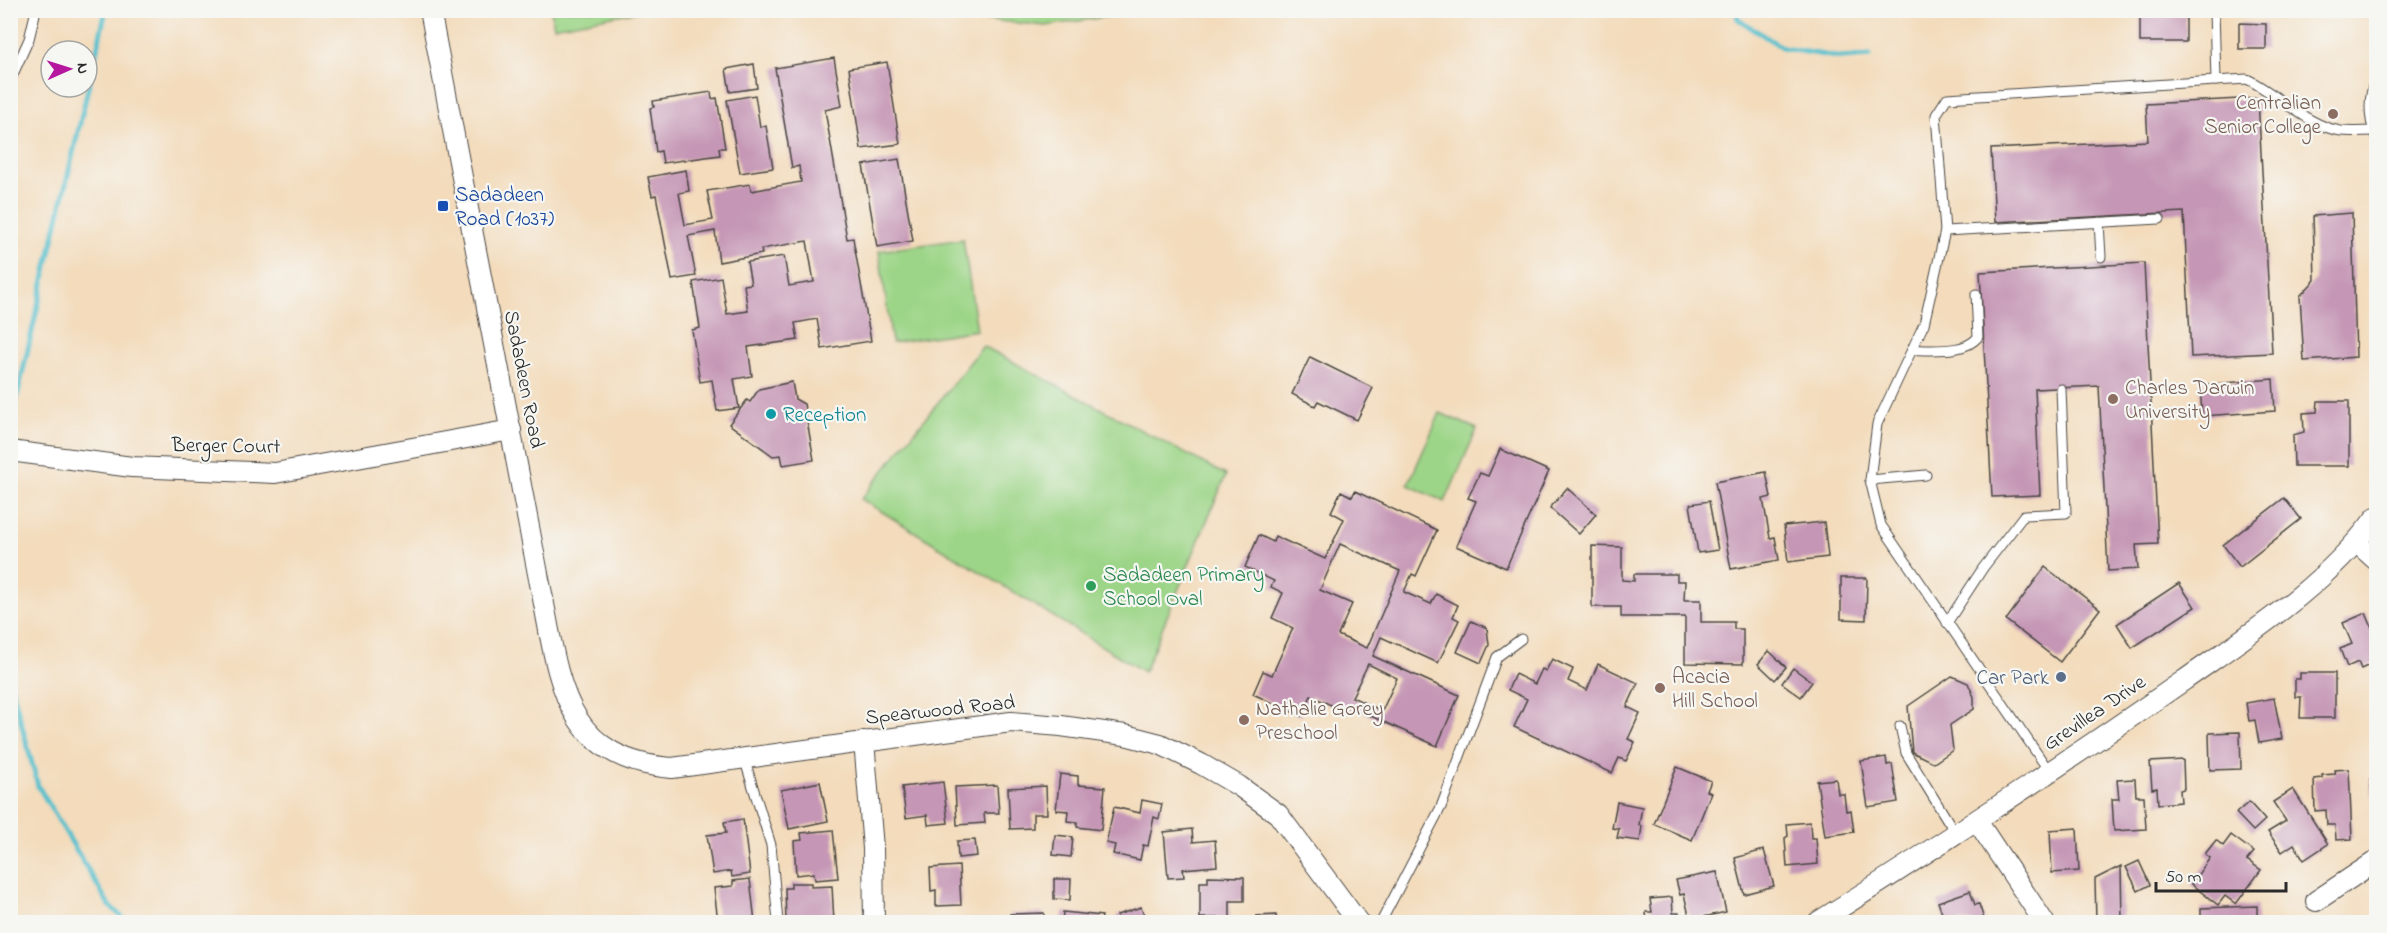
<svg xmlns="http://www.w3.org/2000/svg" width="2387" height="933" viewBox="0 0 2387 933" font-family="'Indie Flower',sans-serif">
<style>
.pitch{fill:#9dd588;stroke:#64805a;stroke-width:1.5}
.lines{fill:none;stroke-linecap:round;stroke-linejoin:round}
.stream{stroke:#54c0cd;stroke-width:5}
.building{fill:#c596b5;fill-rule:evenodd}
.service-casing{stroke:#494541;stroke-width:11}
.minor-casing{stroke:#494541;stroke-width:22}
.service{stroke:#fff;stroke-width:9}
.minor{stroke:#fff;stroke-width:20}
.education-dot{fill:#8d6e63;stroke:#f6f6f2;stroke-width:2}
.transit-dot{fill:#1a4fb4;stroke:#f6f6f2;stroke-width:2}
.culture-dot{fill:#0f9aa8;stroke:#f6f6f2;stroke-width:2}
.leisure-dot{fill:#2e9e5b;stroke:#f6f6f2;stroke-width:2}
.service-dot{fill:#5c6f8a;stroke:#f6f6f2;stroke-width:2}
.labels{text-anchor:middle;stroke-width:4.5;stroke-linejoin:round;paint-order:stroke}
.education-label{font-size:21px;fill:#785e54;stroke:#f6f6f2;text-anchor:start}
.transit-label{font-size:21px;fill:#164399;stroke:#f6f6f2;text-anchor:start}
.street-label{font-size:21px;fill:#2b2b2b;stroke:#f6f6f2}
.culture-label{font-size:21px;fill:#0d838f;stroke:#f6f6f2;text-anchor:start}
.leisure-label{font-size:21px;fill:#27864d;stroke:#f6f6f2;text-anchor:start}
.service-label{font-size:21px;fill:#4e5e75;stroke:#f6f6f2;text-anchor:end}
</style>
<rect width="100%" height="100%" fill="#f6f6f2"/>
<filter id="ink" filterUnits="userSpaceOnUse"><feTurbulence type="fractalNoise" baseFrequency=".0167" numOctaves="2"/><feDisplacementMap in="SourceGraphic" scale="12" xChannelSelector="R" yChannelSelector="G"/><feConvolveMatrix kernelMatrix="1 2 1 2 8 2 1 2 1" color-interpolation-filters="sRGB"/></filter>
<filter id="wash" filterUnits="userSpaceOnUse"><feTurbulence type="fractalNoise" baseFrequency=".008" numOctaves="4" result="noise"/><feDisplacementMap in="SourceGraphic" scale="24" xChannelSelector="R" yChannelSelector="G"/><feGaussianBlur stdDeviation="1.35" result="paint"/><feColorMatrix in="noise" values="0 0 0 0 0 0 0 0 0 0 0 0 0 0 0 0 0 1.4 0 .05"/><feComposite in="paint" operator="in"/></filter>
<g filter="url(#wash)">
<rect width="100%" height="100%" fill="#f3dbbb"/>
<g class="pitch">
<polygon points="551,10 641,10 641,11 554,27"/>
<polygon points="949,11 949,10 1129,11 1118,15 1046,26 969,18"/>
<polygon points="963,239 977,330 892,343 879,251"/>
<polygon points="983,346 1226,475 1144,672 861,499"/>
<polygon points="1440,413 1477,429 1445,502 1408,485"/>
</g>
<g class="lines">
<g class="stream">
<polyline points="1736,10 1738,19 1783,48 1842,58 1870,56"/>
<polyline points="10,427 106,10"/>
<polyline points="10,681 38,786 109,905 127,922"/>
</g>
</g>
<g id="blocks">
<g class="building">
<rect x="2140" y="15" width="46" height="27"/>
<polygon points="2239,23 2266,24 2266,49 2239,49"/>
<polygon points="834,58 842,106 825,110 847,239 853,238 871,341 822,349 817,319 795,323 798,340 748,347 752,376 734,379 739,408 717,411 712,380 700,382 692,330 700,328 693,282 721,277 727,314 748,311 744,285 751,284 747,262 784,256 789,286 814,282 807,241 761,249 762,254 719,262 715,231 688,236 696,276 672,280 656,195 652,196 648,177 686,170 689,191 679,193 685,225 713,220 707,191 750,184 751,191 801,182 799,166 792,168 775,68"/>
<polygon points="887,62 900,144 861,149 849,68"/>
<polygon points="754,64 757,88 730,92 726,69"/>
<polygon points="711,92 712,99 717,98 725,148 719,148 720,155 663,163 661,151 656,152 650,108 654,107 653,101"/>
<polygon points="755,95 760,127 766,126 773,168 740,173 727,100"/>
<polygon points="2258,98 2272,353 2191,357 2184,212 1995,222 1991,149 2148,141 2146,104"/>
<polygon points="899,159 913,241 877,247 863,165"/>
<polygon points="2352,213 2356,357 2304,361 2300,296 2315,280 2313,216"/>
<polygon points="2144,263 2158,544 2136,545 2138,569 2108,571 2099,386 2035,389 2040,495 1992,497 1980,272"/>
<polygon points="1310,357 1373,388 1357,420 1318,401 1315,406 1292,394"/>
<polygon points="2273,379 2275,411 2202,416 2200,385"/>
<polygon points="792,382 795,399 804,404 814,460 783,465 781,455 773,456 729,424 747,400 750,402 759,389"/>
<polygon points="2318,401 2349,401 2349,466 2294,466 2293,435 2304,432 2303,413 2317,412"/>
<polygon points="1500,449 1549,471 1506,568 1456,546 1476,501 1468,498 1480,473 1488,476"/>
<polygon points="1766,472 1771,497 1763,499 1770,538 1775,537 1779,560 1731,569 1715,482"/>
<polygon points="1567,488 1596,514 1579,534 1550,508"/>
<path d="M1341,491L1352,497L1355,491L1437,530L1416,576L1412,574L1404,592L1431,604L1436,594L1458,605L1453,617L1459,620L1438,663L1381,637L1373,656L1459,695L1437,746L1351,707L1349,713L1311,696L1301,716L1253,694L1263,671L1272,675L1293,628L1272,618L1283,593L1271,587L1274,581L1245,567L1259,535L1273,542L1275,536L1325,559L1344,519L1331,512ZM1340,544L1400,571L1367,648L1338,635L1352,604L1320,590ZM1368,664L1397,678L1382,711L1352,697Z"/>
<polygon points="2284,498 2301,519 2240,567 2223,545"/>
<polygon points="1709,501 1718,550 1698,553 1690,504"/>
<polygon points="1824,522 1828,557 1788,562 1784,526"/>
<polygon points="1592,546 1622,547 1622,580 1634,581 1634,574 1677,574 1677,581 1685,581 1684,600 1701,600 1701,622 1734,622 1734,629 1743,629 1743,664 1685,663 1685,617 1621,617 1621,607 1592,607"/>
<polygon points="2045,567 2100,609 2060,662 2006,620"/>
<polygon points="1841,578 1867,578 1866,620 1841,619"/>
<polygon points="2179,583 2195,607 2132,648 2117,624"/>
<polygon points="2366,613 2376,637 2376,662 2361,669 2358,662 2347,667 2340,649 2352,644 2343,623"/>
<polygon points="1471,621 1487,628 1489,645 1481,663 1457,652"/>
<polygon points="1769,651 1786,667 1775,680 1758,664"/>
<polygon points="1552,659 1573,669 1568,681 1587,690 1598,664 1638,683 1627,707 1640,713 1628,739 1635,742 1626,761 1619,758 1612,773 1514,727 1527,699 1508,690 1515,674 1535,684 1542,669 1546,671"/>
<polygon points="1793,668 1812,682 1801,697 1782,683"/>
<polygon points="2300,673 2335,673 2335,718 2300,718 2301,697 2295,697 2295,679 2300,679"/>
<polygon points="1952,676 1968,683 1974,697 1974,709 1950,725 1953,750 1934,763 1912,752 1908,706"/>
<polygon points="2274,698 2282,739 2259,743 2255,720 2249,721 2246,703"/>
<polygon points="2240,732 2241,769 2210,770 2209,733"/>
<polygon points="1886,757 1887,765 1892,764 1898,802 1868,807 1861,761"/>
<polygon points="2183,760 2184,789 2180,790 2181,802 2158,804 2157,788 2152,789 2150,762"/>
<polygon points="1677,767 1711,781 1707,791 1711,793 1692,840 1654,824"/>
<polygon points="2349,769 2352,839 2336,840 2335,825 2327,825 2326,810 2315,811 2314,779 2322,778 2322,775 2335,774 2334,770"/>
<polygon points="2374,769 2376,769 2376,809 2375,809 2370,779 2376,778"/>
<polygon points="1060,774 1078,776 1078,785 1105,787 1101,830 1077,827 1077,822 1067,821 1068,811 1056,810"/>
<polygon points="1836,779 1838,794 1844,794 1846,811 1851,810 1854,832 1825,836 1817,781"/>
<polygon points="2135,779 2136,796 2144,796 2146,829 2114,831 2112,799 2119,799 2117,780"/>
<polygon points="820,782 828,821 789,829 781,790"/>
<polygon points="943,782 948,823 928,825 927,815 906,818 902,787"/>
<polygon points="997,785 999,813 984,813 985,823 957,825 955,787"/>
<polygon points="1046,786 1047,814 1033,814 1033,828 1010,829 1008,788"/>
<polygon points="2293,789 2328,844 2304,860 2294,844 2282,852 2268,832 2286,821 2273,802"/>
<polygon points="1142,800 1162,804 1159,819 1154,817 1148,846 1143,845 1140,860 1113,854 1115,845 1106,843 1114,807 1140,813"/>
<polygon points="1617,802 1642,807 1639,825 1642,826 1640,841 1617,838 1619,829 1612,828"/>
<polygon points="2249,802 2265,820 2253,831 2236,813"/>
<polygon points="743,819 750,874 732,877 731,871 713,874 707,835 726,833 724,822"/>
<polygon points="1810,822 1811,838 1816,838 1818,864 1787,867 1785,838 1788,836 1787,824"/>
<polygon points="2077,828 2079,871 2052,873 2050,830"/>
<polygon points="1192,829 1193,842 1215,840 1217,866 1183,869 1184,877 1168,878 1164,832"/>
<polygon points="833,830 838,878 815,880 814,873 796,875 794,841 802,840 801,833"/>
<polygon points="1055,835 1073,837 1071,857 1053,855"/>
<polygon points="2231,835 2254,852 2247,860 2261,870 2236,904 2225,896 2218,905 2191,884 2210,858 2205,854 2216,840 2223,846"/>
<polygon points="975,840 977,856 958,858 957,841"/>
<polygon points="1764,850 1774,886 1744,894 1735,858"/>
<polygon points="2139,861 2150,885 2138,891 2126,867"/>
<polygon points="959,866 961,905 936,906 936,890 931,891 930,868"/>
<polygon points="2121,866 2122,922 2096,922 2095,879"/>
<polygon points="1717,872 1726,912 1690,920 1684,894 1680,895 1676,880"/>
<polygon points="1208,876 1244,877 1244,901 1230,901 1230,918 1200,918 1200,882 1208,882"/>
<polygon points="750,879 755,922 718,922 714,888 733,886 733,881"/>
<polygon points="1054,879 1071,879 1070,900 1054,899"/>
<polygon points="791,883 811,883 811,887 832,886 834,922 786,922 785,888 791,888"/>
<polygon points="1970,891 1975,905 1979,904 1985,922 1945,922 1938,902"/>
<polygon points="1672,897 1673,913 1679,913 1680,922 1647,922 1646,912 1652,912 1650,899"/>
<polygon points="2257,906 2257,922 2201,922 2201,908"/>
<polygon points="1141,907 1147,922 1119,922 1117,915"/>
<polygon points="1063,912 1102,916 1101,922 1062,922"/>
<polygon points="1044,913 1044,922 1011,922 1010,914"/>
<polygon points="1276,915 1277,922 1256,922 1256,916"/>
</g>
</g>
</g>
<g filter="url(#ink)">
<use href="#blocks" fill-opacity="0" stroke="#494541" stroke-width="1.5"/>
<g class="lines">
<defs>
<g id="service">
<polyline points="2214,10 2216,81"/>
<path d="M2376,78C2368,96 2368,118 2376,137"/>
<polyline points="10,81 29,39 36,10"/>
<polyline points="2099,222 2101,257"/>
<polyline points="1945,231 2160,219"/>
<path d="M1912,350C1933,349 1964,354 1978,337L1976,294"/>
<polyline points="1870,480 1926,475"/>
<polyline points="1947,623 1983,568 2024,515 2066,513 2061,389"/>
<polyline points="1900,726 1906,753 1956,834"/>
<polyline points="744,758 771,845 778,922"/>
<path d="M2049,771L1881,525L1870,480L1877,424L1924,324L1945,231L1936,115L1947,98L2247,79C2276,93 2309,127 2341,131C2351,132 2363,131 2374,131"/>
<polyline points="1381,922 1441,807 1497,657 1521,639"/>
</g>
<g id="minor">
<path d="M430,10L539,579C559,671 557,759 672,768L1011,722L1061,726L1125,735L1160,744L1201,764L1239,786L1278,814L1358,922"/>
<polyline points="10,451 132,467 275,473 511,430"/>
<polyline points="2357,543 2376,560"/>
<polyline points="864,741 873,848 874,922"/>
<polyline points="1977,821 2044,922"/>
<polyline points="2316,901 2376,861"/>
<path d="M1818,922C1941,844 2063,765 2183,681C2251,633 2326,585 2376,517"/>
</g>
</defs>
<use href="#service" class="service-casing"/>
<use href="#minor" class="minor-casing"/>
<use href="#service" class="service"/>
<use href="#minor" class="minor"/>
</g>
</g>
<g class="education-dot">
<circle cx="2333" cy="114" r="6"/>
<circle cx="2113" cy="399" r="6"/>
<circle cx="1660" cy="688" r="6"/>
<circle cx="1244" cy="720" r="6"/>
</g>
<rect class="transit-dot" x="437" y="200" width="12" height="12" rx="3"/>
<circle class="culture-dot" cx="771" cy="414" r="6"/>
<circle class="leisure-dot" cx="1091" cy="586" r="6"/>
<circle class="service-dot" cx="2061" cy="677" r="6"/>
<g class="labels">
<g class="education-label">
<text x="2321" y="109" text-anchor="end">Centralian<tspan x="2321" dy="24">Senior College</tspan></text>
<text x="2125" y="394">Charles Darwin<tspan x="2125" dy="24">University</tspan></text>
<text x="1672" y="683">Acacia<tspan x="1672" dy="24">Hill School</tspan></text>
<text x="1256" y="715">Nathalie Gorey<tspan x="1256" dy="24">Preschool</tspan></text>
</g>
<g class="transit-label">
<text x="455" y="201">Sadadeen<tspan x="455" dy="24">Road (1037)</tspan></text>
</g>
<g class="street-label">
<text transform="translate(525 379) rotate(79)" y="7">Sadadeen Road</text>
<text transform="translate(226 445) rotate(1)" y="7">Berger Court</text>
<text transform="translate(940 709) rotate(-6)" y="7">Spearwood Road</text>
<text transform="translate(2094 712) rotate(-34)" y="7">Grevillea Drive</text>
</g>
<g class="culture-label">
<text x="783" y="421">Reception</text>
</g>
<g class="leisure-label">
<text x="1103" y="581">Sadadeen Primary<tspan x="1103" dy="24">School Oval</tspan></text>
</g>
<g class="service-label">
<text x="2049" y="684">Car Park</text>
</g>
</g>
<rect width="2387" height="933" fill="none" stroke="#f6f6f2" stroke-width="36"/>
<g transform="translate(69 69) rotate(87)"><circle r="28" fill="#f6f6f2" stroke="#a5a5a2" stroke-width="1.5"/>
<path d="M0-4.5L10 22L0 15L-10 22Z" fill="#b5179e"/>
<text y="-9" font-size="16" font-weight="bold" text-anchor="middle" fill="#2b2b2b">N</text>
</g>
<path d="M2156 882v9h130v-9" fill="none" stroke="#2b2b2b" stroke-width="3"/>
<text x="2165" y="882" font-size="18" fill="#2b2b2b" stroke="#f6f6f2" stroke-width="4.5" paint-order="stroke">50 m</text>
</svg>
